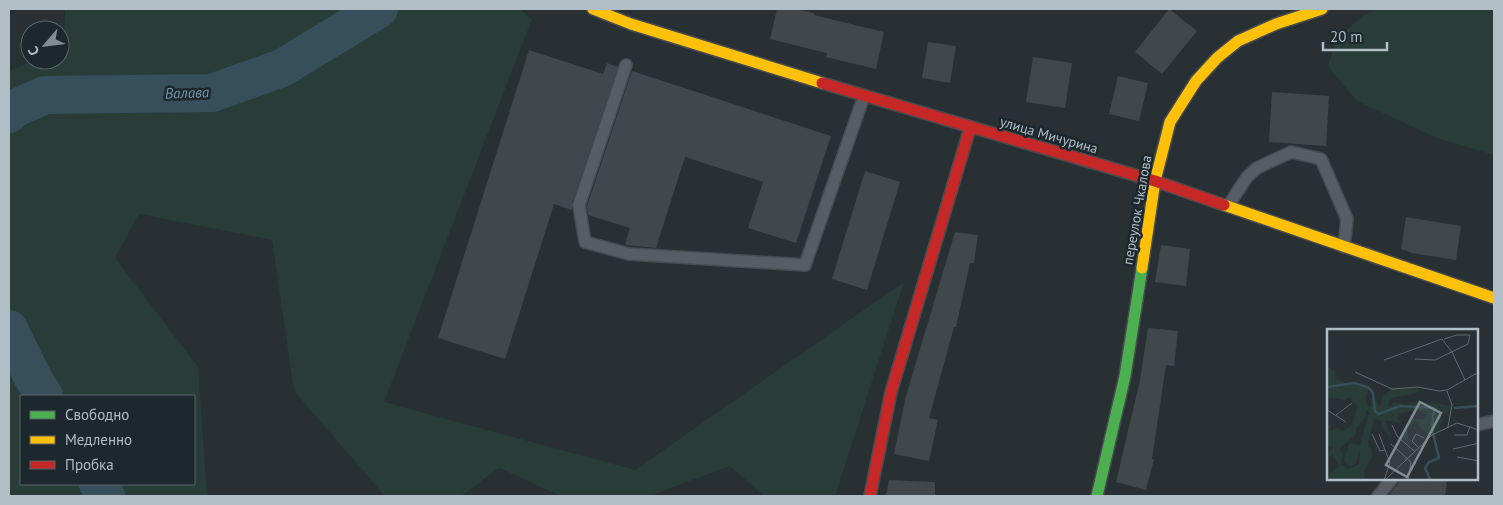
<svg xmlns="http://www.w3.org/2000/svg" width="1503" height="505" viewBox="0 0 1503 505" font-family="'PT Sans',sans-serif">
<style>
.green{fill:#283c38;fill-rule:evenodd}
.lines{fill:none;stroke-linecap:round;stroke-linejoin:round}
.river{stroke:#364f5b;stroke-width:38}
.building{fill:#41484c}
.lane-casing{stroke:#464c4f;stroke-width:14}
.fast-casing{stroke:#464c4f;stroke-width:14}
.slow-casing{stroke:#464c4f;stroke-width:14}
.jam-casing{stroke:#464c4f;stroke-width:14}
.lane{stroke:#575e63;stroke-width:11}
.fast{stroke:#4caf50;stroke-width:11}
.slow{stroke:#ffc107;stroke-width:11}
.jam{stroke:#c62828;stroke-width:11}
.labels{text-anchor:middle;stroke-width:5;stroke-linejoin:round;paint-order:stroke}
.street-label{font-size:14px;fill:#b1bec5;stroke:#1c282e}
.water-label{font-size:15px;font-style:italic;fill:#7396a8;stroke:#1c282e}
.inset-river{fill:none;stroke:#364f5b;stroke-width:2.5}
.inset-road{fill:none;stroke:#5f696e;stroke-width:1}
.view{fill:#818c92;fill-opacity:0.15;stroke:#818c92;stroke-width:2.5}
.inset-edge{fill:none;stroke:#b1bec5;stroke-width:2.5}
</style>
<rect width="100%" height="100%" fill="#283034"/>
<g class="green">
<path d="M65,9H520L532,19L384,402L635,470L904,282L835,496H764L730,466L649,496H561L499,468L461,496H385L294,391L272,240L139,214L115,258L198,367L207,496H9V71L35,60H60V50L65,47ZM21,396H194V484H21Z"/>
<polygon points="1378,9 1494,9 1494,155 1437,138 1357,101 1328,66 1337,38 1363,16"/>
</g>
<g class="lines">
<g class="river">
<polyline points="9,114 11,110 45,95 212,93 282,68 379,9"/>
<polyline points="9,329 32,376 44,396"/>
<polyline points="98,484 106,496"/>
</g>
</g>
<g class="building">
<polygon points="777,9 795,9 814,13 814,15 884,32 876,69 826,57 827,53 770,39"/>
<polygon points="1169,9 1197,31 1162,74 1135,52"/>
<polygon points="928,42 956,46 950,83 922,78"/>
<polygon points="529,50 603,74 607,63 618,67 572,203 572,210 554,204 505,359 438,338"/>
<polygon points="1033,57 1072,63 1065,108 1026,102"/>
<polygon points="632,71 831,136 796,243 748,228 763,182 685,157 656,248 625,245 630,228 588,215 587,206"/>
<polygon points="1118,76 1148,83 1139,121 1109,114"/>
<polygon points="1272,92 1329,96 1326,146 1269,142"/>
<polygon points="865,171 900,182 867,290 832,279"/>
<polygon points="1406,217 1461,226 1456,260 1412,253 1401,249"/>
<polygon points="955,232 978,235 974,263 970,263 956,327 954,327 929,418 938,420 929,461 894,454 906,396"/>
<polygon points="1161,245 1190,249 1186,286 1155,282"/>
<polygon points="1148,328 1178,331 1174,366 1166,365 1152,459 1154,459 1146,490 1116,482 1140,380"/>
<polygon points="1399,479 1427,479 1447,481 1445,496 1388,496 1398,484"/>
<polygon points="889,480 935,482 935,496 886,496"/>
</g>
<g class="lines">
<defs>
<g id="lane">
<polyline points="626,65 579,205 585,242 629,254 805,265 864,96"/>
<polyline points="1228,206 1247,177 1257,168 1291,152 1321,159 1347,219 1344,247"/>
<polyline points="1477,425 1494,421"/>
<polyline points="1378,496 1392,479"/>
</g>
<polyline id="fast" points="1097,496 1125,376 1142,268"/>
<g id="slow">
<polyline points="593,9 631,24 822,83"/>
<polyline points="1224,205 1494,298"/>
<polyline points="1142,268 1155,181 1170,122 1196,81 1217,58 1238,41 1276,24 1322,9"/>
</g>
<g id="jam">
<polyline points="822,83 1155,181 1224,205"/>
<polyline points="870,496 891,392 970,128"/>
</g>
</defs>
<use href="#lane" class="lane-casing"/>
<use href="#fast" class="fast-casing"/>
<use href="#slow" class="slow-casing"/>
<use href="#jam" class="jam-casing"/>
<use href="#lane" class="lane"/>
<use href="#fast" class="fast"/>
<use href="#slow" class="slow"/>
<use href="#jam" class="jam"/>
</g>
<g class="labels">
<g class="street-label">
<text transform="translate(1049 135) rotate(16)" y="5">улица Мичурина</text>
<text transform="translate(1137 210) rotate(-80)" y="5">переулок Чкалова</text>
</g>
<g class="water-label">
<text transform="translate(187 93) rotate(-2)" y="5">Валава</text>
</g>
</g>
<g transform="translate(1327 329)">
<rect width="151" height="151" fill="#283034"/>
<path d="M0,37L8,42L9,50L20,54L0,57ZM25,55L43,58L39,67L40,77L44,78V69L47,68L53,78L56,67L64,60L90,58L93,61L87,65L64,69L60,77H65L66,73L78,76L90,72L99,75L105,73L122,77L124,75L123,81L118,87L115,81L111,82V86L117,89L112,97L114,101L101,106L88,92L80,100L82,116L74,107L83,95L82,90H98L101,83L87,81L72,85L70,89L74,94L58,91L64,109L54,97V92L47,90L41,114L46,126L37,142L38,151H0V147L12,137L6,126L0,128L6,117L2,118L0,114V98L4,95L3,102L10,99L16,102L25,96L31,77L22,68L18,71L0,68V59ZM39,80L44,85L41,87L33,116L22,114L17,132L23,137L28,136L33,121L32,135L21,140L14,136L16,126L12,120L29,105V99L39,87Z" fill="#283c38" fill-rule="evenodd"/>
<path class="inset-river" d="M0,58L27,54L41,58L46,64L48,82L52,85L73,77L107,79L105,100L112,129L102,133L98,139L104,152M127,79L152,77"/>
<path class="inset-road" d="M117,10L130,6H143M88,30L108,31L141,15L143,6M57,31L115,10L125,23L138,51M28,43L65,60L91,58L112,62L120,61L152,43M120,62L125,76L121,98M0,81L19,93M9,86L25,74M65,96L70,107L87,122M45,105L53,122L58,121L63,134L57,151M52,105L58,121M127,106H140L143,97M64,115L84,133L81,152M91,118L85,112L89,105L97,109M126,120L152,114M130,128L152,132M57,152L105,106L130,94L152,101"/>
<path class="view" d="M93,73L114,84L80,148L59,136Z"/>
<rect width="151" height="151" class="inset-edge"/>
</g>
<rect width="1503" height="505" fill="none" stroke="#b1bec5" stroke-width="20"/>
<rect x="20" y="395" width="175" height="90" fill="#1c282e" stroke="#58646a"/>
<rect x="30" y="411" width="25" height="8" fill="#4caf50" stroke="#58646a"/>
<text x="65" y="420" font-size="15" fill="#b1bec5">Свободно</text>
<rect x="30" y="436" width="25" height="8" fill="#ffc107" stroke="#58646a"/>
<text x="65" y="445" font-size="15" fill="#b1bec5">Медленно</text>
<rect x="30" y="461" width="25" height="8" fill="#c62828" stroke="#58646a"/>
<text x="65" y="470" font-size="15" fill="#b1bec5">Пробка</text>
<g transform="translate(45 45) rotate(242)"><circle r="24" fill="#1c282e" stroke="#58646a"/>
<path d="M0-4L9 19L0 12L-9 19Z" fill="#818c92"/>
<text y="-8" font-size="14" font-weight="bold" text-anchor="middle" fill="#b1bec5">С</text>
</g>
<path d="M1323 42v8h64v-8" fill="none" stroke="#b1bec5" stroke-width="2.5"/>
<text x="1330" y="42" font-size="15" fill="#b1bec5" stroke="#1c282e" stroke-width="4" paint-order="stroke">20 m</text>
</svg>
